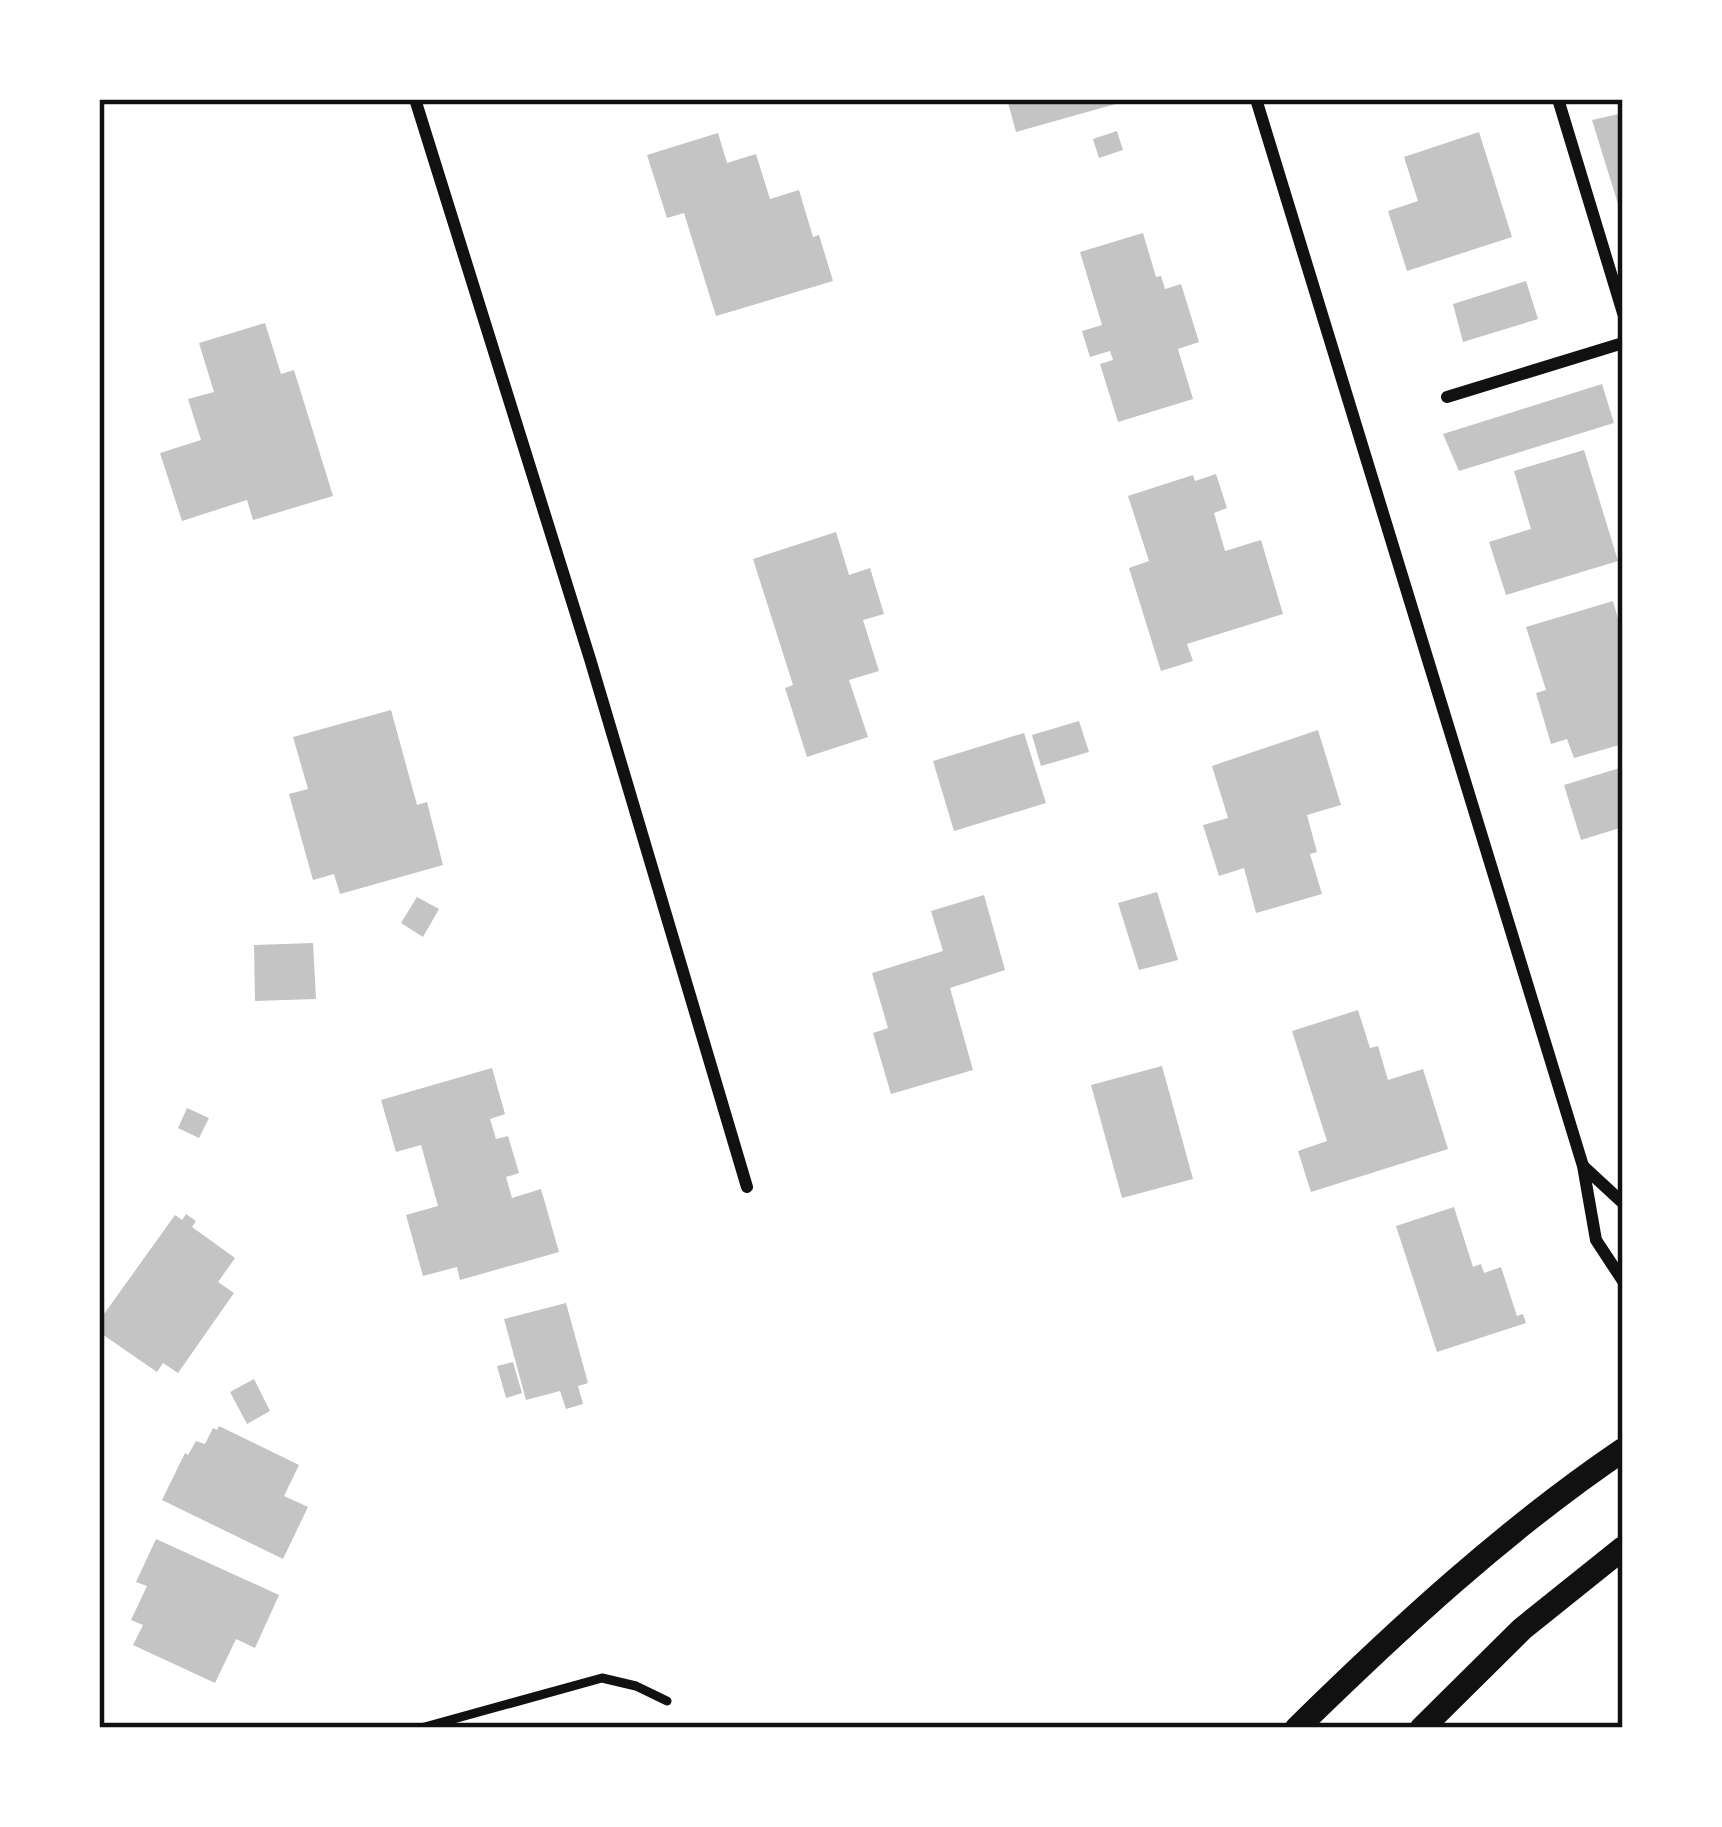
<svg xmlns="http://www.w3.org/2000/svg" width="1722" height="1827" viewBox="0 0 1722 1827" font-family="Arial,sans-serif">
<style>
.building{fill:#c4c4c4}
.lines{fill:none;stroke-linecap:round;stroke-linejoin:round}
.service{stroke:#111;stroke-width:9}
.minor{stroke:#111;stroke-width:12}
.secondary{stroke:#111;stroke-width:24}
.neatline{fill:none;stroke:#111;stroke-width:4.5}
</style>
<rect width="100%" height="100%" fill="#fff"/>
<g class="building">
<polygon points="1007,99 1129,99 1130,100 1016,132"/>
<polygon points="1623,113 1623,217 1622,217 1592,120"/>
<polygon points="1117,131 1123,150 1099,158 1093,139"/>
<polygon points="1479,132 1512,237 1407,271 1388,211 1418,201 1404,157"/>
<polygon points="718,133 727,163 756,154 770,199 799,190 813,237 819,235 833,281 716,316 684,213 667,218 647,155"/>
<polygon points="1143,233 1156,277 1161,276 1165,289 1181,284 1199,342 1178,349 1193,399 1118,422 1100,364 1113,360 1110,351 1090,357 1082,331 1102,325 1080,252"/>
<polygon points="1526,281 1538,319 1463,342 1453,304"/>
<polygon points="265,323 281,374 294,370 333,496 253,520 247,500 182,521 160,453 201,440 188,399 214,392 199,343"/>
<polygon points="1602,384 1614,423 1459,471 1443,434"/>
<polygon points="1584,450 1618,561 1506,595 1489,542 1531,529 1514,471"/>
<polygon points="1216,474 1227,508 1214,513 1225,551 1261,540 1283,614 1187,644 1193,661 1161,671 1129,568 1149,561 1128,496 1193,475 1195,481"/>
<polygon points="836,532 849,575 870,568 884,614 863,620 879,671 849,680 868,737 807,757 785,688 793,685 753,559"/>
<polygon points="1613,601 1623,637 1623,723 1618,725 1623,744 1574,758 1567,739 1551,744 1536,693 1546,690 1526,627"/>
<polygon points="391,710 417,805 427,802 443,865 340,894 334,874 313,880 289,794 308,789 293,737"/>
<polygon points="1079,721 1089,752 1041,766 1032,735"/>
<polygon points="1318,730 1341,805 1307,815 1317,852 1310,854 1322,894 1256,913 1244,868 1219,876 1203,825 1228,818 1212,766"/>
<polygon points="1024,733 1046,803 954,831 933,761"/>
<polygon points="1623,767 1623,827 1581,840 1564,785"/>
<polygon points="1157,892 1178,960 1139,970 1118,903"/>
<polygon points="984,895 1005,970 950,988 973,1070 891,1094 873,1033 888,1028 872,973 943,951 931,911"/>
<polygon points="417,897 439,909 423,937 401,923"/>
<polygon points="313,943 316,999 255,1001 254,945"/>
<polygon points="1358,1010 1370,1048 1378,1046 1388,1080 1423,1069 1448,1149 1311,1192 1298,1151 1327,1141 1292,1031"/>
<polygon points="1162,1066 1193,1179 1122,1198 1091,1085"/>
<polygon points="492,1068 505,1114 490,1119 496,1139 508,1136 519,1173 506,1177 512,1198 541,1189 559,1252 460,1280 457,1267 423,1276 406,1215 438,1206 421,1145 396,1152 381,1100"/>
<polygon points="187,1108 209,1118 199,1138 178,1128"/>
<polygon points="1454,1207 1473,1267 1481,1264 1484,1273 1501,1267 1517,1316 1523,1314 1526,1323 1437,1352 1396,1226"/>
<polygon points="186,1214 196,1221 192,1227 235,1258 218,1282 234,1293 178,1373 163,1363 157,1372 99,1332 99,1321 175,1215 182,1220"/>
<polygon points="566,1303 588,1383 578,1386 583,1404 566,1409 560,1391 526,1400 504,1319"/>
<polygon points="513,1362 522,1393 506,1398 497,1366"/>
<polygon points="254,1379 270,1411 247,1424 230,1392"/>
<polygon points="219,1426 299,1465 284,1496 308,1507 283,1559 162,1500 185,1453 188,1455 196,1441 205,1444 213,1428 217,1430"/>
<polygon points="156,1539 279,1595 255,1648 236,1639 215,1683 133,1645 143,1625 131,1620 147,1586 136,1582"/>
</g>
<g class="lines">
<polyline class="service" points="421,1728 602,1678 636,1686 667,1701"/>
<g class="minor">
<polyline points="415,99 590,659 747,1187"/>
<polyline points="1256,99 1583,1166 1596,1240 1623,1281"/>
<polyline points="1558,99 1623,313"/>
<polyline points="1447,397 1623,343"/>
<polyline points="1584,1167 1623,1203"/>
</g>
<g class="secondary">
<path d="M1297,1728C1398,1629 1505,1530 1623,1450"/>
<polyline points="1422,1728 1522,1629 1623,1548"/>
</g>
</g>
<rect width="1722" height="1827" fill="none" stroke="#ffffff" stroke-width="204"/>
<rect x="102" y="102" width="1518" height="1623" class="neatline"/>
</svg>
